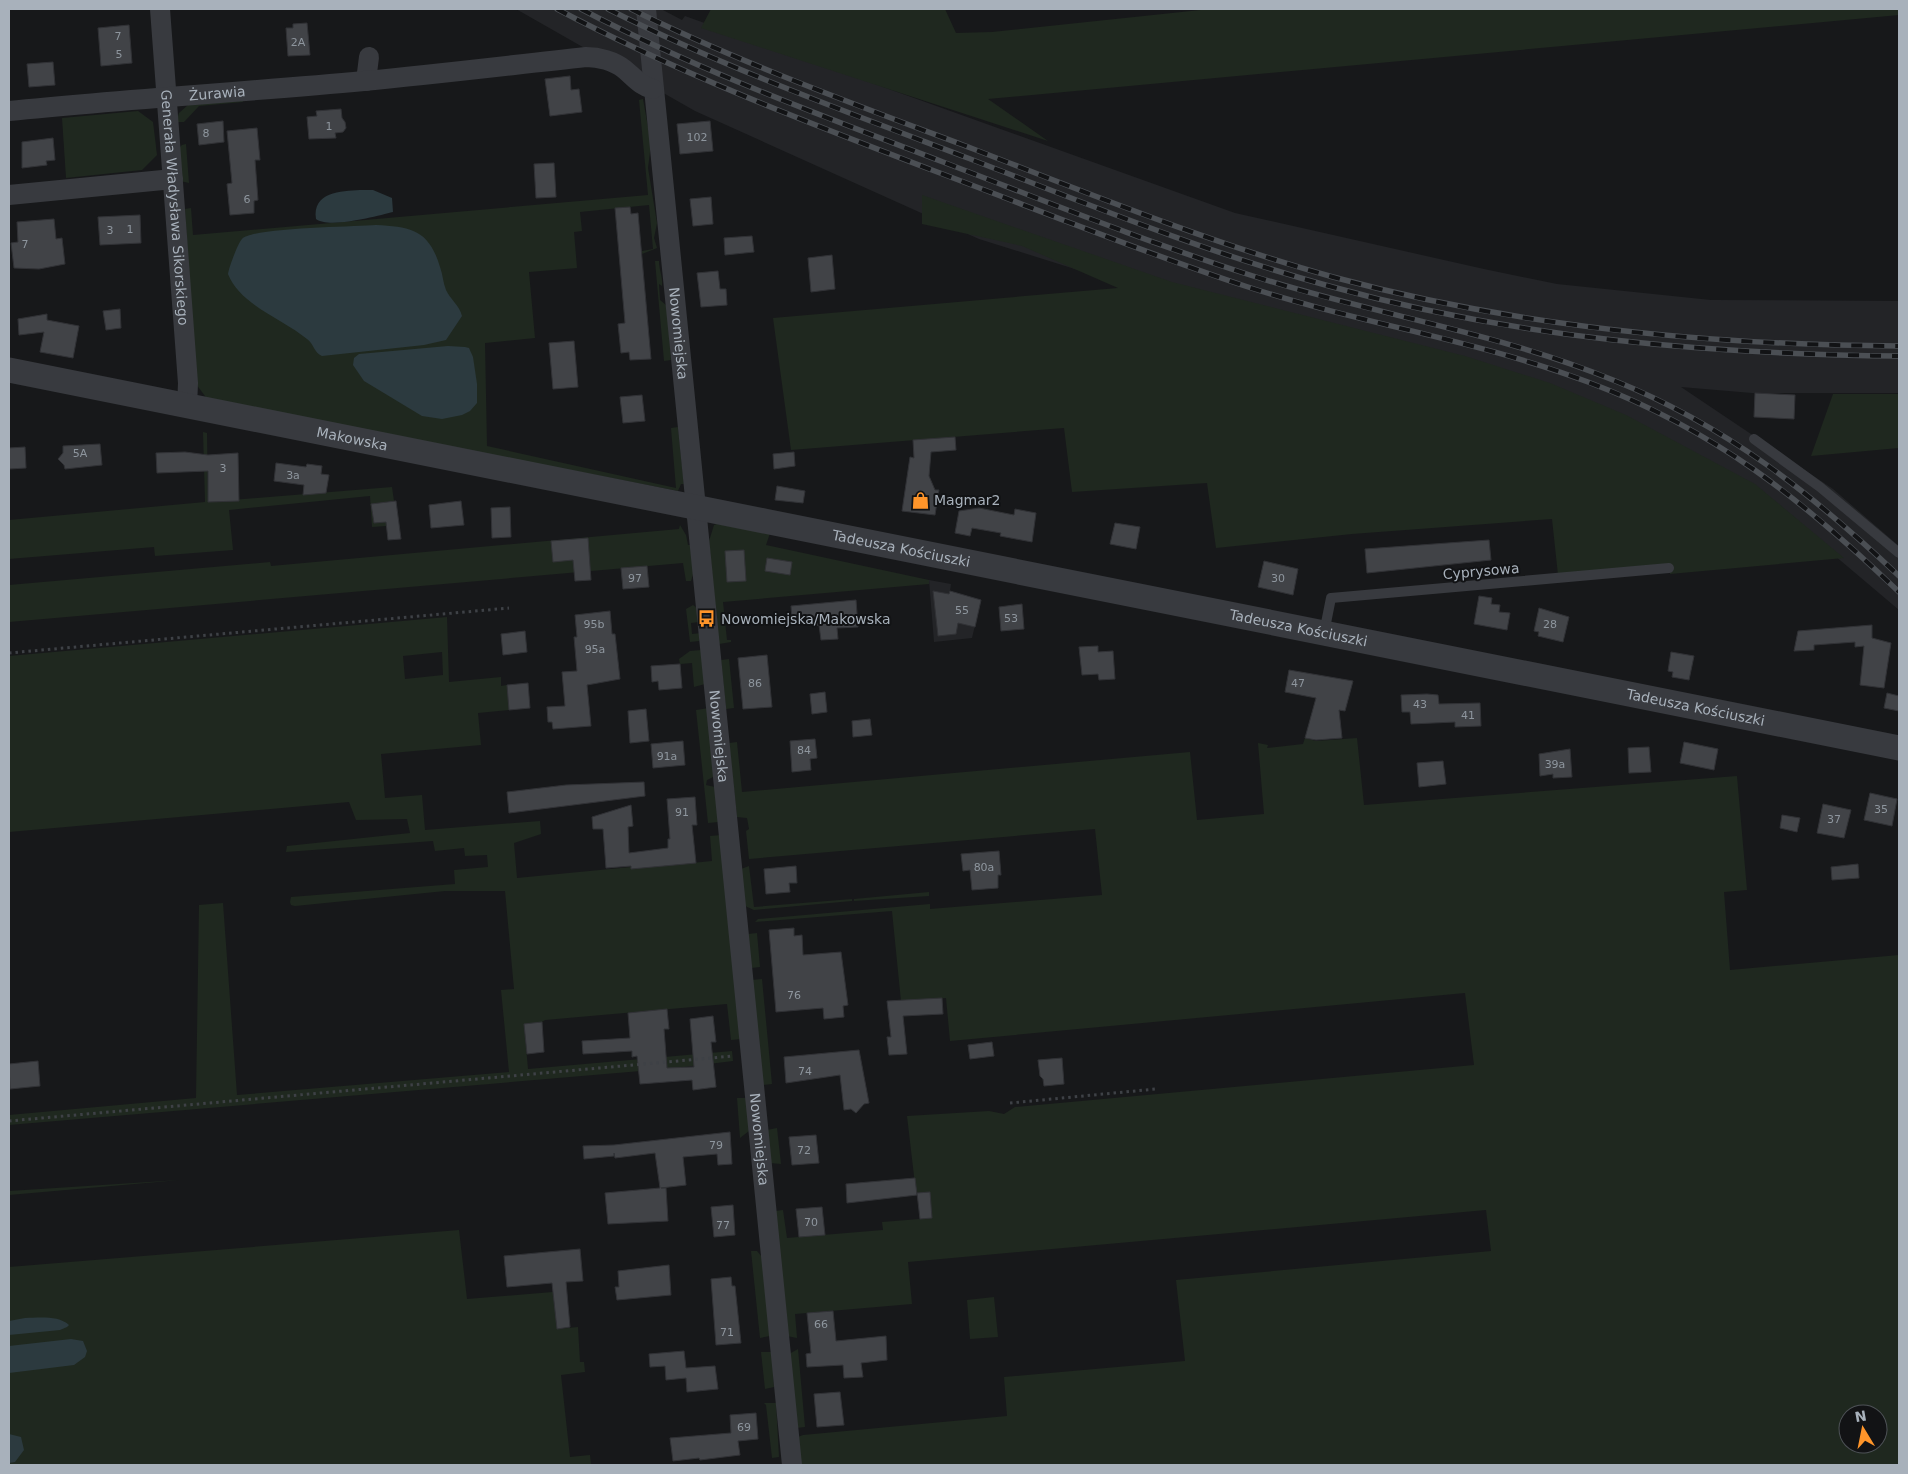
<svg xmlns="http://www.w3.org/2000/svg" width="1908" height="1474" viewBox="0 0 1908 1474" font-family="'DejaVu Sans',sans-serif">
<style>
.built{fill:#232427}
.green{fill:#1f281f;fill-rule:evenodd}
.water{fill:#2c3a3f}
.building{fill:#414347;stroke:#313236}
.lines{fill:none;stroke-linecap:round;stroke-linejoin:round}
.path{stroke:#3e4146;stroke-width:3;stroke-dasharray:2.5 4;stroke-linecap:butt}
.service{stroke:#383a3f;stroke-width:10}
.minor{stroke:#383a3f;stroke-width:20}
.tertiary{stroke:#383a3f;stroke-width:25}
.rail-casing{stroke:#4b4f54;stroke-width:5.5}
.rail{stroke:#121315;stroke-width:4;stroke-dasharray:11;stroke-linecap:butt}
.labels{text-anchor:middle;stroke-width:4;stroke-linejoin:round;paint-order:stroke}
.number-label{font-size:11px;fill:#8e969e}
.street-label{font-size:14px;fill:#a8b1bb;stroke:#121315}
.poi-label{font-size:14px;fill:#a8b1bb;stroke:#121315;text-anchor:start}
</style>
<rect width="100%" height="100%" fill="#17181a"/>
<g class="built">
<polygon points="516,9 661,9 682,20 685,16 1235,213 1484,269 1557,284 1711,300 1899,301 1899,393 1752,393 1681,387 1833,489 1899,546 1899,610 1802,528 1126,285 979,239 695,111"/>
<polygon points="929,580 951,584 950,591 981,600 972,638 934,642"/>
</g>
<g class="green">
<polygon points="711,9 945,9 956,33 992,32 1210,9 1899,9 1899,15 988,99 1048,141 701,28"/>
<polygon points="242,98 243,102 199,106 184,122 176,122 179,113 188,105"/>
<polygon points="643,99 651,144 648,168 657,223 654,238 657,248 642,254 642,251 653,249 649,205 580,212 582,231 574,232 577,268 529,272 535,338 485,343 487,446 676,488 671,428 678,427 684,484 681,484 678,491 208,400 196,384 185,209 191,208 193,235 648,195 639,100"/>
<polygon points="138,111 153,122 157,155 142,170 66,178 62,118"/>
<polygon points="186,144 189,183 180,181 177,150 182,145"/>
<polygon points="922,195 1172,282 1465,356 1550,383 1626,415 1755,484 1844,558 1670,574 1669,566 1558,575 1552,519 1352,534 1216,548 1207,483 1072,492 1064,428 791,450 773,318 1118,288 1022,246 922,224"/>
<path d="M655,261H659C659,270 663,277 662,286L659,284L660,300L667,306L671,360L664,361Z"/>
<polygon points="1833,394 1899,394 1899,448 1811,456"/>
<polygon points="203,432 207,433 208,502 392,487 394,501 371,504 374,523 386,522 386,526 372,527 370,496 229,510 233,550 155,556 154,547 9,559 9,520 205,502"/>
<polygon points="717,524 770,533 766,545 929,580 929,584 723,602 727,640 731,640 731,642 719,644 709,541 714,525"/>
<polygon points="680,525 686,535 688,545 690,545 694,571 691,581 686,581 683,563 9,622 9,585 270,562 271,566 679,529"/>
<polygon points="693,605 697,608 699,622 691,623 692,634 702,633 699,641 690,642 686,609"/>
<path d="M447,617L449,682L501,677V686L507,685L509,710L478,713L481,745L381,754L385,798L422,795L425,830L540,821L541,834L514,843L517,878L631,867V869L712,861L710,836L722,835L741,1039L731,1040L727,1004L545,1020L542,1022L524,1024L528,1069L732,1051L733,1061L676,1068L9,1125V1115L196,1098L199,905L223,903L237,1095L509,1072L501,990L514,989L505,891H445L295,906L291,905L290,902L291,897L455,884L454,870L488,867L487,855L465,856L464,848L435,851L433,841L286,852L287,846L410,833L407,819L356,820L349,802L9,832V656ZM442,652L443,675L405,679L403,656Z"/>
<polygon points="701,650 705,684 694,687 692,663 680,664 679,659 690,651"/>
<polygon points="729,659 734,708 726,709 721,660"/>
<polygon points="709,708 715,776 707,780 706,785 715,787 718,822 708,823 696,710"/>
<path d="M1305,738L1316,741L1357,738L1364,805L1737,776L1747,890L1724,892L1730,970L1899,955V1465H800L798,1437L803,1435L1007,1416L1004,1377L1185,1361L1176,1280L1491,1251L1486,1210L908,1262L912,1304L795,1314L797,1338L787,1336L775,1211L783,1210L787,1238L883,1230L882,1222L932,1218L930,1192L916,1193L907,1116L989,1111L1004,1114L1015,1107L1474,1065L1465,993L950,1041L946,998L901,1001L892,911L755,922L758,919L930,904V909L1102,895L1095,829L749,859L746,831L749,829L747,818L737,817L729,743L737,742L742,792L1190,752L1197,820L1264,814L1258,743L1268,745L1267,748L1303,744ZM1848,1414H1878V1444H1848Z"/>
<polygon points="749,866 754,907 852,899 852,901 754,910 745,906 741,869"/>
<polygon points="929,892 929,896 854,901 854,899"/>
<polygon points="757,933 760,967 751,968 748,934"/>
<polygon points="762,979 772,1084 763,1085 752,980"/>
<polygon points="737,1098 747,1098 749,1131 740,1138"/>
<polygon points="777,1128 781,1164 770,1163 767,1130"/>
<polygon points="180,1180 9,1195 9,1191"/>
<polygon points="459,1230 467,1299 553,1292 557,1329 578,1327 580,1362 584,1362 585,1372 561,1375 570,1457 590,1455 591,1465 9,1465 9,1267"/>
<polygon points="751,1251 757,1251 762,1257 770,1336 760,1338"/>
<polygon points="994,1297 998,1337 970,1339 967,1300"/>
<polygon points="798,1349 805,1427 796,1428 789,1354"/>
<polygon points="761,1352 772,1352 774,1387 765,1389"/>
<polygon points="764,1403 776,1403 779,1457 772,1458 766,1405"/>
</g>
<g class="water">
<path d="M360,190H373L392,198L393,212C377,216 329,229 316,219C312,192 341,191 360,190Z"/>
<path d="M376,225C412,227 429,230 440,267C443,275 443,283 446,290C450,299 460,306 462,316L446,340L424,345L322,356C314,353 314,344 307,339C283,319 240,305 228,274C229,267 238,243 242,239C254,227 354,227 376,225Z"/>
<polygon points="448,346 465,347 469,348 473,357 477,384 477,403 470,411 462,415 442,419 422,416 364,381 353,365 354,358 359,354"/>
<path d="M25,1318C38,1318 58,1315 69,1325L67,1327L60,1330L9,1335V1321Z"/>
<polygon points="71,1339 83,1341 87,1351 85,1357 74,1365 9,1373 9,1346"/>
<polygon points="9,1434 21,1437 24,1450 15,1462 9,1463"/>
</g>
<g class="building">
<polygon points="307,23 310,55 288,56 286,28 293,28 293,24"/>
<polygon points="129,25 132,63 101,66 98,28"/>
<polygon points="53,62 55,85 29,87 27,64"/>
<polygon points="570,76 571,90 579,89 582,112 550,116 545,79"/>
<polygon points="341,109 342,118 345,122 346,128 343,132 335,133 336,138 309,139 307,117 317,116 316,111"/>
<polygon points="223,121 224,142 199,145 197,124"/>
<polygon points="710,121 713,151 680,154 677,124"/>
<polygon points="257,128 260,160 255,160 258,200 254,201 254,213 230,215 227,184 232,183 227,131"/>
<polygon points="53,138 55,160 46,161 47,165 22,168 22,142"/>
<polygon points="554,163 556,197 536,198 534,164"/>
<polygon points="711,197 713,224 693,226 690,199"/>
<polygon points="630,207 631,214 638,213 651,359 630,360 629,352 621,353 618,324 625,323 615,208"/>
<polygon points="140,215 141,243 100,245 98,217"/>
<polygon points="54,219 56,239 62,238 65,264 39,269 14,268 11,243 18,242 17,222"/>
<polygon points="752,236 754,252 725,255 724,238"/>
<polygon points="832,255 835,289 811,292 808,258"/>
<polygon points="718,271 720,289 726,289 727,305 701,307 697,273"/>
<polygon points="120,309 121,328 106,330 103,311"/>
<polygon points="47,314 47,320 79,326 73,358 40,352 44,332 19,335 18,319"/>
<polygon points="574,341 578,387 553,389 549,343"/>
<polygon points="1755,393 1795,395 1794,419 1754,417"/>
<polygon points="642,395 645,421 623,423 620,397"/>
<polygon points="955,437 956,450 931,452 929,476 935,490 939,490 935,515 902,511 910,457 914,458 913,440"/>
<polygon points="100,444 102,465 65,469 64,465 58,459 63,453 63,446"/>
<polygon points="25,447 26,468 9,469 9,448"/>
<polygon points="185,452 208,455 238,453 239,501 208,502 208,471 157,473 156,453"/>
<polygon points="794,452 795,466 774,469 773,454"/>
<polygon points="276,463 306,467 307,464 322,466 321,474 329,475 326,493 303,495 304,485 274,481"/>
<polygon points="777,486 805,491 803,503 775,500"/>
<polygon points="396,501 401,539 388,540 386,522 374,523 371,504"/>
<polygon points="461,501 464,525 431,528 429,505"/>
<polygon points="510,507 511,537 492,538 491,508"/>
<polygon points="979,508 1014,515 1015,509 1036,513 1032,542 1000,536 1001,533 972,528 970,536 955,533 959,511"/>
<polygon points="1115,523 1140,527 1136,549 1110,544"/>
<polygon points="588,538 591,580 575,581 573,560 553,562 551,541"/>
<polygon points="1489,540 1491,560 1367,573 1365,549"/>
<polygon points="744,550 746,581 727,582 725,551"/>
<polygon points="767,558 792,562 790,575 765,571"/>
<polygon points="1264,561 1298,569 1293,595 1258,587"/>
<polygon points="647,566 649,587 623,589 621,568"/>
<polygon points="933,591 949,594 950,591 981,600 975,627 958,623 956,634 938,636"/>
<polygon points="1479,596 1492,598 1491,604 1500,605 1499,612 1510,613 1507,630 1474,624"/>
<polygon points="856,600 858,627 837,628 838,639 821,640 819,625 815,626 814,617 792,619 791,606"/>
<polygon points="1022,604 1024,629 1001,631 999,607"/>
<polygon points="1539,608 1569,617 1563,642 1538,636 1539,632 1534,631"/>
<polygon points="610,611 612,634 615,634 620,679 587,685 591,726 553,729 552,722 548,722 547,707 565,706 562,672 577,671 574,637 577,637 575,615"/>
<polygon points="1872,625 1872,638 1891,643 1884,688 1860,685 1864,646 1855,647 1855,642 1814,645 1814,650 1794,651 1798,631"/>
<polygon points="525,631 527,652 503,655 501,634"/>
<polygon points="1098,646 1098,652 1113,651 1115,679 1099,680 1098,674 1082,675 1079,647"/>
<polygon points="1671,652 1694,656 1689,680 1672,677 1673,672 1668,671"/>
<polygon points="767,655 772,707 743,709 738,658"/>
<polygon points="680,664 682,688 659,690 658,681 652,682 651,666"/>
<polygon points="1289,670 1353,681 1345,711 1339,710 1342,738 1316,740 1305,738 1316,698 1285,692"/>
<polygon points="528,683 530,708 509,710 507,685"/>
<polygon points="825,692 827,712 812,714 810,694"/>
<polygon points="1887,693 1899,696 1899,711 1884,708"/>
<polygon points="1427,694 1438,695 1439,704 1480,703 1481,726 1455,727 1455,722 1411,724 1410,712 1402,712 1401,695"/>
<polygon points="646,709 649,741 630,743 628,711"/>
<polygon points="870,719 872,735 853,737 852,721"/>
<polygon points="815,739 817,758 810,759 811,770 792,772 790,741"/>
<polygon points="683,741 685,765 653,768 651,744"/>
<polygon points="1684,742 1718,749 1714,770 1680,763"/>
<polygon points="1649,747 1651,772 1629,773 1628,748"/>
<polygon points="1570,749 1572,777 1553,778 1553,774 1540,776 1539,754"/>
<polygon points="1443,761 1446,784 1419,787 1417,763"/>
<polygon points="644,782 645,796 509,813 507,792 566,785"/>
<polygon points="1870,793 1897,799 1892,826 1864,820"/>
<polygon points="695,797 697,825 692,825 696,863 631,869 631,866 606,868 603,829 593,829 592,817 631,805 633,826 628,827 629,853 668,848 668,839 670,839 667,799"/>
<polygon points="1823,804 1851,810 1844,838 1817,833"/>
<polygon points="1782,815 1800,818 1797,832 1780,828"/>
<polygon points="999,851 1001,875 998,875 998,888 972,890 970,870 963,871 961,854"/>
<polygon points="1858,864 1859,878 1832,880 1831,867"/>
<polygon points="796,866 797,883 789,883 790,892 766,894 764,869"/>
<polygon points="794,928 794,936 802,935 803,955 841,952 848,1005 843,1006 844,1017 824,1019 823,1008 776,1012 769,930"/>
<polygon points="942,998 943,1014 903,1016 907,1054 889,1055 887,1037 891,1037 887,1001"/>
<polygon points="667,1009 669,1029 664,1029 667,1068 694,1067 690,1019 713,1016 716,1042 711,1042 716,1087 693,1090 692,1080 640,1084 637,1056 632,1057 632,1051 583,1054 582,1041 630,1038 628,1013"/>
<polygon points="542,1022 544,1052 527,1054 524,1024"/>
<polygon points="992,1042 994,1056 970,1059 968,1045"/>
<polygon points="859,1050 869,1103 864,1104 856,1113 851,1109 844,1110 840,1075 786,1083 784,1057"/>
<polygon points="1062,1058 1064,1084 1044,1086 1043,1079 1040,1076 1038,1060"/>
<polygon points="38,1061 40,1086 10,1089 9,1064"/>
<polygon points="730,1132 732,1164 718,1165 717,1154 683,1157 686,1185 661,1188 666,1188 668,1221 608,1224 605,1193 660,1188 655,1153 615,1158 614,1153 614,1156 584,1159 583,1146 614,1145"/>
<polygon points="816,1135 819,1163 792,1165 789,1137"/>
<polygon points="915,1178 917,1195 847,1203 846,1184"/>
<polygon points="930,1192 932,1218 920,1219 917,1193"/>
<polygon points="733,1205 735,1235 714,1237 711,1207"/>
<polygon points="822,1207 825,1235 799,1237 796,1209"/>
<polygon points="580,1249 583,1281 566,1282 570,1327 557,1329 552,1283 507,1287 504,1256"/>
<polygon points="669,1265 671,1295 617,1300 615,1287 619,1287 618,1271"/>
<polygon points="731,1277 732,1286 735,1286 741,1343 716,1345 711,1279"/>
<polygon points="833,1311 836,1341 886,1336 887,1360 861,1363 863,1377 844,1378 843,1365 807,1367 806,1354 811,1353 807,1313"/>
<polygon points="684,1351 686,1368 715,1366 718,1389 687,1392 686,1378 666,1380 665,1366 650,1367 649,1354"/>
<polygon points="840,1392 844,1425 817,1427 814,1394"/>
<polygon points="756,1413 758,1439 738,1441 740,1455 700,1460 699,1458 673,1461 670,1438 731,1433 730,1415"/>
</g>
<g class="lines">
<g class="path">
<polyline points="9,653 509,608"/>
<polyline points="1010,1103 1156,1089"/>
<polyline points="9,1121 733,1056"/>
</g>
<g class="service">
<polyline points="1754,439 1820,487 1899,553"/>
<polyline points="1324,633 1331,598 1669,568"/>
</g>
<g class="minor">
<path id="s1" d="M160,9L188,383L187,407"/>
<path id="s2" d="M646,9L792,1465"/>
<polyline points="366,81 369,57"/>
<path id="s3" d="M9,111C127,99 245,92 364,81C438,74 512,65 586,57C599,57 614,61 624,69C634,77 640,86 653,89"/>
<polyline points="9,195 173,179"/>
</g>
<path class="tertiary" id="s4" d="M9,370L1899,748"/>
<defs>
<g id="rail">
<path d="M557,9C678,73 804,121 932,170C1036,209 1139,251 1245,286C1357,323 1477,340 1588,382C1715,430 1802,499 1899,592"/>
<path d="M581,9C697,70 820,115 943,162C1045,201 1146,242 1250,275C1370,314 1497,332 1613,380C1727,426 1811,493 1899,576"/>
<path d="M608,9C723,67 844,111 965,157C1085,203 1204,252 1329,286C1515,338 1707,354 1899,356"/>
<path d="M631,9C738,62 851,103 963,145C1085,192 1207,242 1333,277C1518,327 1708,345 1899,346"/>
</g>
</defs>
<use href="#rail" class="rail-casing"/>
<use href="#rail" class="rail"/>
</g>
<defs>
<symbol id="shop-bare" viewBox="-9 -9 18 18"><path d="M-5-2.5h2.3a2.7 3.5 0 0 1 5.4 0H5L5.5 6h-11ZM-1.5-2.5h3a1.5 2.3 0 0 0-3 0Z" fill="#ff952a" stroke="#121315" stroke-width="2.5" paint-order="stroke"/></symbol>
<symbol id="bus-bare" viewBox="-9 -9 18 18"><path d="M-5-6H5V4H4V6H2V4H-2V6H-4V4H-5ZM-3.5-4V0h7V-4ZM-3.5 1.2v1.5H-2V1.2ZM2 1.2v1.5H3.5V1.2Z" fill="#ff952a" stroke="#121315" stroke-width="2.5" paint-order="stroke"/></symbol>
</defs>
<g fill-rule="evenodd">
<use href="#shop-bare" x="908" y="488" width="25" height="25"/>
<use href="#bus-bare" x="694" y="606" width="25" height="25"/>
</g>
<g class="labels">
<g class="number-label">
<text x="118" y="40">7</text>
<text x="298" y="46">2A</text>
<text x="119" y="58">5</text>
<text x="329" y="130">1</text>
<text x="206" y="137">8</text>
<text x="697" y="141">102</text>
<text x="247" y="203">6</text>
<text x="130" y="233">1</text>
<text x="110" y="234">3</text>
<text x="25" y="248">7</text>
<text x="80" y="457">5A</text>
<text x="223" y="472">3</text>
<text x="293" y="479">3a</text>
<text x="635" y="582">97</text>
<text x="1278" y="582">30</text>
<text x="962" y="614">55</text>
<text x="1011" y="622">53</text>
<text x="594" y="628">95b</text>
<text x="1550" y="628">28</text>
<text x="595" y="653">95a</text>
<text x="755" y="687">86</text>
<text x="1298" y="687">47</text>
<text x="1420" y="708">43</text>
<text x="1468" y="719">41</text>
<text x="804" y="754">84</text>
<text x="667" y="760">91a</text>
<text x="1555" y="768">39a</text>
<text x="1881" y="813">35</text>
<text x="682" y="816">91</text>
<text x="1834" y="823">37</text>
<text x="984" y="871">80a</text>
<text x="794" y="999">76</text>
<text x="805" y="1075">74</text>
<text x="716" y="1149">79</text>
<text x="804" y="1154">72</text>
<text x="811" y="1226">70</text>
<text x="723" y="1229">77</text>
<text x="821" y="1328">66</text>
<text x="727" y="1336">71</text>
<text x="744" y="1431">69</text>
</g>
<g class="street-label">
<text dy="5" stroke="none"><textPath href="#s3" startOffset="209">Żurawia</textPath></text>
<text dy="5" stroke="none"><textPath href="#s1" startOffset="199">Generała Władysława Sikorskiego</textPath></text>
<text dy="5" stroke="none"><textPath href="#s2" startOffset="326">Nowomiejska</textPath></text>
<text dy="5" stroke="none"><textPath href="#s4" startOffset="350">Makowska</textPath></text>
<text dy="5" stroke="none"><textPath href="#s4" startOffset="910">Tadeusza Kościuszki</textPath></text>
<text transform="translate(1481 571) rotate(-5)" y="5">Cyprysowa</text>
<text dy="5" stroke="none"><textPath href="#s4" startOffset="1315">Tadeusza Kościuszki</textPath></text>
<text dy="5" stroke="none"><textPath href="#s4" startOffset="1720">Tadeusza Kościuszki</textPath></text>
<text dy="5" stroke="none"><textPath href="#s2" startOffset="731">Nowomiejska</textPath></text>
<text dy="5" stroke="none"><textPath href="#s2" startOffset="1136">Nowomiejska</textPath></text>
</g>
<g class="poi-label">
<text x="934" y="505">Magmar2</text>
<text x="721" y="624">Nowomiejska/Makowska</text>
</g>
</g>
<rect width="1908" height="1474" fill="none" stroke="#a8b1bb" stroke-width="20"/>
<g transform="translate(1863 1429) rotate(350)"><circle r="24" fill="#121315" stroke="#4e5257"/>
<path d="M0-4L9 19L0 12L-9 19Z" fill="#ff952a"/>
<text y="-8" font-size="14" font-weight="bold" text-anchor="middle" fill="#a8b1bb">N</text>
</g>
</svg>
